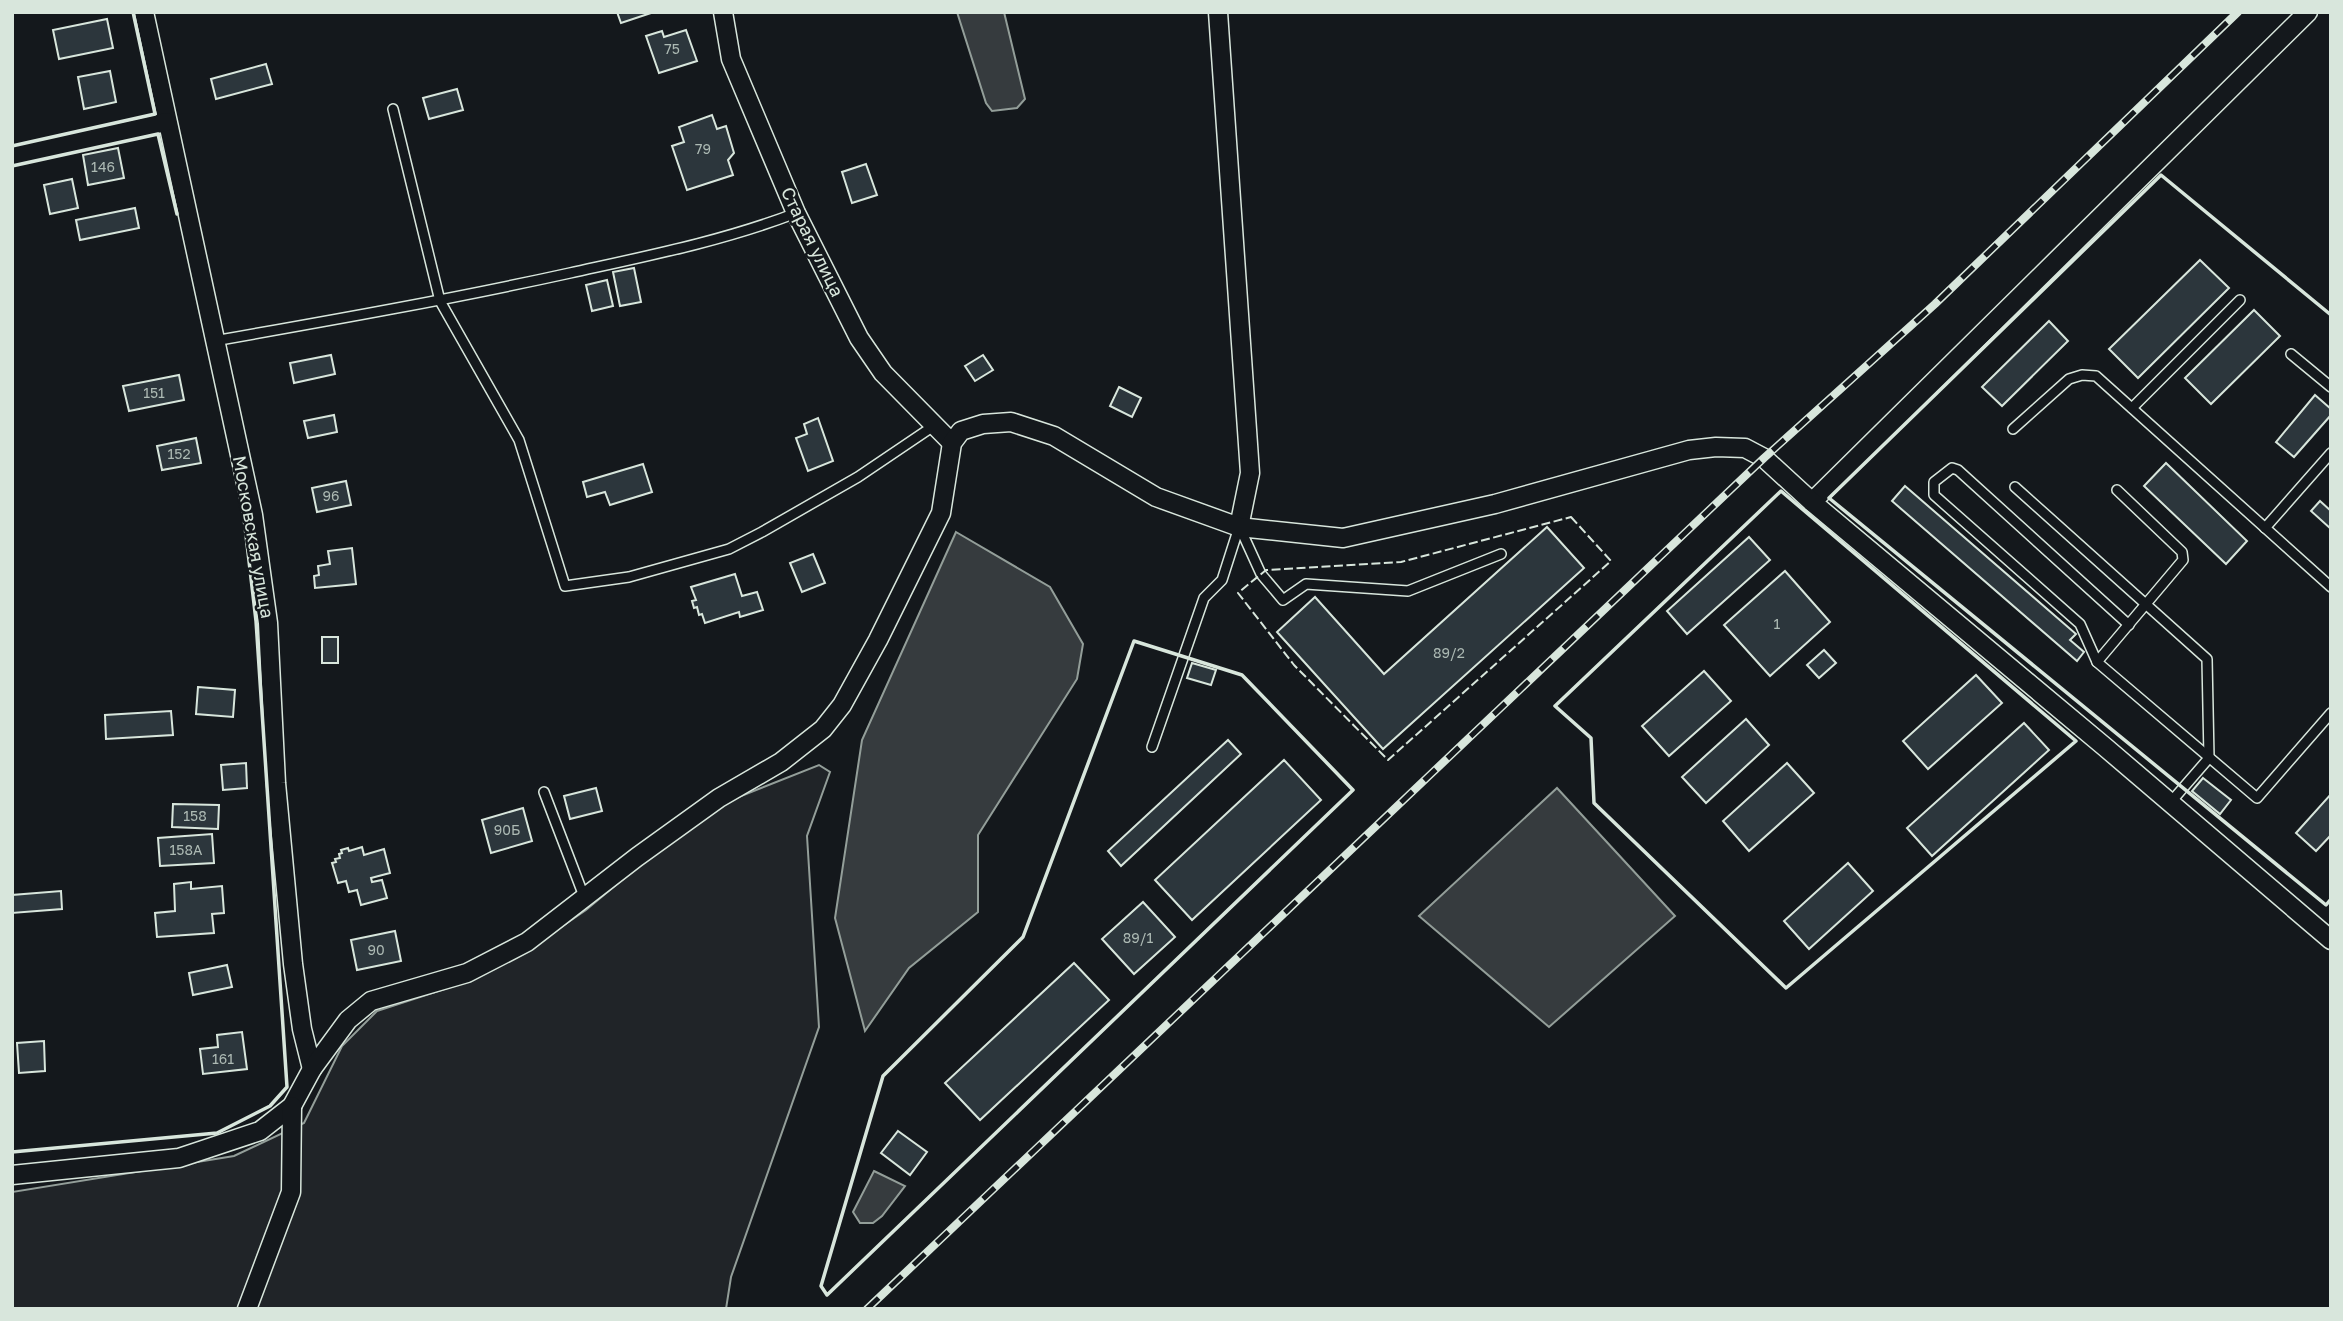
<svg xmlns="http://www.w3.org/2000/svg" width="2343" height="1321" viewBox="0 0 2343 1321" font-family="'Golos Text',sans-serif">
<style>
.green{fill:#202428;stroke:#939e99;stroke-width:2}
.water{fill:#363b3e;stroke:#939e99;stroke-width:2}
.building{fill:#2c363c;stroke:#d8e6dc;stroke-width:2}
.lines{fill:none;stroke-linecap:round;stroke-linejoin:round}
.service-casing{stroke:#d8e6dc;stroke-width:12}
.minor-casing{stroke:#d8e6dc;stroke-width:21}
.service{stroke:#14181c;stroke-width:9}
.minor{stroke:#14181c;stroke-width:18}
.rail-casing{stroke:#d8e6dc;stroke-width:8}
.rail{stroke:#14181c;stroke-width:5;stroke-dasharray:16;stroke-linecap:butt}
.fence{stroke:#d8e6dc;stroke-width:2;stroke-dasharray:9 3.5;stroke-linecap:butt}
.wall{stroke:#d8e6dc;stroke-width:3.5}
.labels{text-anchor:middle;stroke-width:5;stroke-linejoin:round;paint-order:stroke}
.number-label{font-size:14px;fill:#adbab4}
.street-label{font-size:18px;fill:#d8e6dc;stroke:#14181c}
</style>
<rect width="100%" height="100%" fill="#14181c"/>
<polygon class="green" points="819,765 830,772 807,836 819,1027 731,1277 726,1309 12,1309 12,1192 234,1156 304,1123 342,1046 377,1011 469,981 529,949 586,910 641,864 721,804"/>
<g class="water">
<polygon points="957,12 1004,12 1025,99 1017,108 992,111 986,103"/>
<polygon points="956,532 1050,587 1083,644 1077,679 978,835 978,912 909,968 865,1031 835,918 862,740"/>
<polygon points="1557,788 1675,916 1549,1027 1419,916"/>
<polygon points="874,1171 905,1186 882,1216 873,1223 860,1223 853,1212"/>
</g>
<g class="building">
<polygon points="617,12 654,12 621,23"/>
<polygon points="107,19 113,48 59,59 53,30"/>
<polygon points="686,30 697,61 659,73 646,36 662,31 664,37"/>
<polygon points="266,64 272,84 216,99 211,79"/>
<polygon points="110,71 116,102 84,109 78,77"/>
<polygon points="457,89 463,110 429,119 423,98"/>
<polygon points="712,115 717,129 726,126 734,153 728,160 733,175 687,190 672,146 684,142 679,127"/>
<polygon points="118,148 124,178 88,185 83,155"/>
<polygon points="866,164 877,195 852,203 842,172"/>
<polygon points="72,179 78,208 50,214 44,185"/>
<polygon points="135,208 139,228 80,240 76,220"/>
<polygon points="2200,260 2229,288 2138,378 2109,349"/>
<polygon points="634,268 641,302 620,306 613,272"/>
<polygon points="607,280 613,306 592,311 586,285"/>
<polygon points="2254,310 2280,336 2211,404 2185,378"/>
<polygon points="2049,321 2068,341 2002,406 1982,387"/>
<polygon points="331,355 335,374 294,383 290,363"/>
<polygon points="983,355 993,370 975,381 965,366"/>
<polygon points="179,375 184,400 129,411 123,386"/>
<polygon points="1119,387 1141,398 1132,417 1110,406"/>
<polygon points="2315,395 2331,409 2331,415 2294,457 2276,442"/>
<polygon points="334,415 337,432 308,438 304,421"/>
<polygon points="818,418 833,461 808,471 796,438 807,434 804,424"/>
<polygon points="196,438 201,463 162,470 157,446"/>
<polygon points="2166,463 2247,541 2226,564 2144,486"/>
<polygon points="643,464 652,492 610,505 605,492 587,497 583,482"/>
<polygon points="346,481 351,505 317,512 312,488"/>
<polygon points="1905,486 2076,634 2070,640 2084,652 2077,661 1892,501"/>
<polygon points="2320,501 2331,511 2331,529 2311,511"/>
<polygon points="1547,527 1584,568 1383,749 1277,632 1315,597 1384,674"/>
<polygon points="1749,537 1770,560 1687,634 1667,611"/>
<polygon points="352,548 356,584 315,588 314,576 319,575 318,566 330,564 328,551"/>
<polygon points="813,554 825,583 802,592 790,563"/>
<polygon points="1785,571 1830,622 1770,676 1724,625"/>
<polygon points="735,574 742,596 757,592 763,610 740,617 739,612 705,623 702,614 699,615 697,607 694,608 692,601 696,600 691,587"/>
<rect x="322" y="637" width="16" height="26"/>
<polygon points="1824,650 1836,663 1819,678 1807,665"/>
<polygon points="1192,663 1216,670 1211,685 1187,678"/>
<polygon points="1704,671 1731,701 1669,756 1642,726"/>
<polygon points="1976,675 2002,703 1928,769 1903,741"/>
<polygon points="198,687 235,690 233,717 196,714"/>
<polygon points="171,711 173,735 106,739 105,715"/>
<polygon points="1746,719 1769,745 1706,803 1682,777"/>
<polygon points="2024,723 2049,750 1932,856 1907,828"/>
<polygon points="1228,740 1241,754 1121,866 1108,851"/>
<polygon points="1284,760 1321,800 1192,920 1155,880"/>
<polygon points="246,763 247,788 223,790 221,765"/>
<polygon points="1787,763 1814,793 1749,851 1723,821"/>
<polygon points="2203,778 2231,800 2220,814 2192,791"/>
<polygon points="596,788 602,811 570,819 564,796"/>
<polygon points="2331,794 2331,835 2316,851 2296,833"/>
<polygon points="173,804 219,805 218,829 172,827"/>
<polygon points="523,808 532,841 491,853 482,820"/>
<polygon points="212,834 214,863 160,866 158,838"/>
<polygon points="362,847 364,855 384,849 390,873 371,878 372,882 382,880 387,898 361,905 357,890 349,892 346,881 338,883 332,863 336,862 335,859 340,858 339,854 342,853 341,850 348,848 349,851"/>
<polygon points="1848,863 1873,891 1809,949 1784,921"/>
<polygon points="191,882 191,889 222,886 224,913 212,914 214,933 157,937 155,913 175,911 174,884"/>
<polygon points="61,891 62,909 12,913 12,895"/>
<polygon points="1143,902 1175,937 1134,974 1102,939"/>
<polygon points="395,931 401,961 357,970 351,940"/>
<polygon points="1074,963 1109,1000 980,1120 945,1083"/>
<polygon points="227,965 232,987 193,995 189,973"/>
<polygon points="242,1032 247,1069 203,1074 200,1049 218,1047 217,1035"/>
<polygon points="44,1041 45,1071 19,1073 17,1043"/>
<polygon points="898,1131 927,1152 910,1175 881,1153"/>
</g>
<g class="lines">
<defs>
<g id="service">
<polyline points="393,109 440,301 519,440 565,586 629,577 729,549 762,532 858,477 935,425"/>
<path d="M214,341C333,320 452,299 570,273C647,256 723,241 796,213"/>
<polyline points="2291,354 2331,387"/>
<polyline points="2132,408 2240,300"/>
<polyline points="2013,429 2069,379 2082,375 2096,376 2331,587"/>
<polyline points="2015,487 2207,659 2209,758 2170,803"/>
<polyline points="1240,528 1261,574 1283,600 1306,584 1408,591 1501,554"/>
<polyline points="2265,528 2331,453"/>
<polyline points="2129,625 1958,470 1952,468 1934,482 1934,495 2080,624 2097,662 2257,798 2331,713"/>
<polyline points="2097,662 2183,560 2182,552 2117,490"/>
<polyline points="1152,747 1204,598 1222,580 1239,527"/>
<polyline points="544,792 585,899"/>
</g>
<g id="minor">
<polyline points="144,12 253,515 268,623 276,783 293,964 302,1029 312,1069"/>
<polyline points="723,12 731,59 796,213 859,338 883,373 952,443"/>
<polyline points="1218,12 1250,473 1239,527"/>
<polyline points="12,156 166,122"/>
<polyline points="1812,502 2308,12"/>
<polyline points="12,1175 179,1158 260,1131 292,1106 312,1069 348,1020 371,1001 467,973 527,942 637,857 719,798 781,762 823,729 842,705 878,640 941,513 952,443 961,431 983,424 1011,422 1054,436 1156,497 1239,527 1343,538 1495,504 1689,450 1716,447 1745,448 1764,458 1812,502 2105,747 2331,940"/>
<polyline points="247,1309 291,1192 292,1106"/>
</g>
</defs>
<use href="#service" class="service-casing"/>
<use href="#minor" class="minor-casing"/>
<use href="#service" class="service"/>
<use href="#minor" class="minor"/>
<defs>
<polyline id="rail" points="867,1309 1764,458 1935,304 2238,12"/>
</defs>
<use href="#rail" class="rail-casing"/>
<use href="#rail" class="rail"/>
<polygon class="fence" points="1571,517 1611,561 1388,760 1294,665 1238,593 1266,570 1401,562"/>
<g class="wall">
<polyline points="12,146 155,114 133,12"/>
<polyline points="12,166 158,134 177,214"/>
<polyline points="2331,315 2161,175 1829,498 2326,905 2331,899"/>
<polygon points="1781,491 2076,741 1786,988 1594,803 1591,738 1555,706"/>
<polygon points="1134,641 1242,675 1353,790 827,1295 821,1286 883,1076 1023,937"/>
<polyline points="12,1152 217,1133 270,1106 287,1087 256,621 242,501"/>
</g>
</g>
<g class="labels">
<g class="number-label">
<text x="672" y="54">75</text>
<text x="703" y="154">79</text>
<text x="103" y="172">146</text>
<text x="154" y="398">151</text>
<text x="179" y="459">152</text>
<text x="331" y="501">96</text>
<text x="1777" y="629">1</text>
<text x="1449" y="658">89/2</text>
<text x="195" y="821">158</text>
<text x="507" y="835">90Б</text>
<text x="186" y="855">158А</text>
<text x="1138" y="943">89/1</text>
<text x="376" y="955">90</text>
<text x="223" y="1064">161</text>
</g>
<g class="street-label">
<text transform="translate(812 242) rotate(64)" y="6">Старая улица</text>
<text transform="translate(253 537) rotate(80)" y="6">Московская улица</text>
</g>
</g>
<rect width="2343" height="1321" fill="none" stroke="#d8e6dc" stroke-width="28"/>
</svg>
